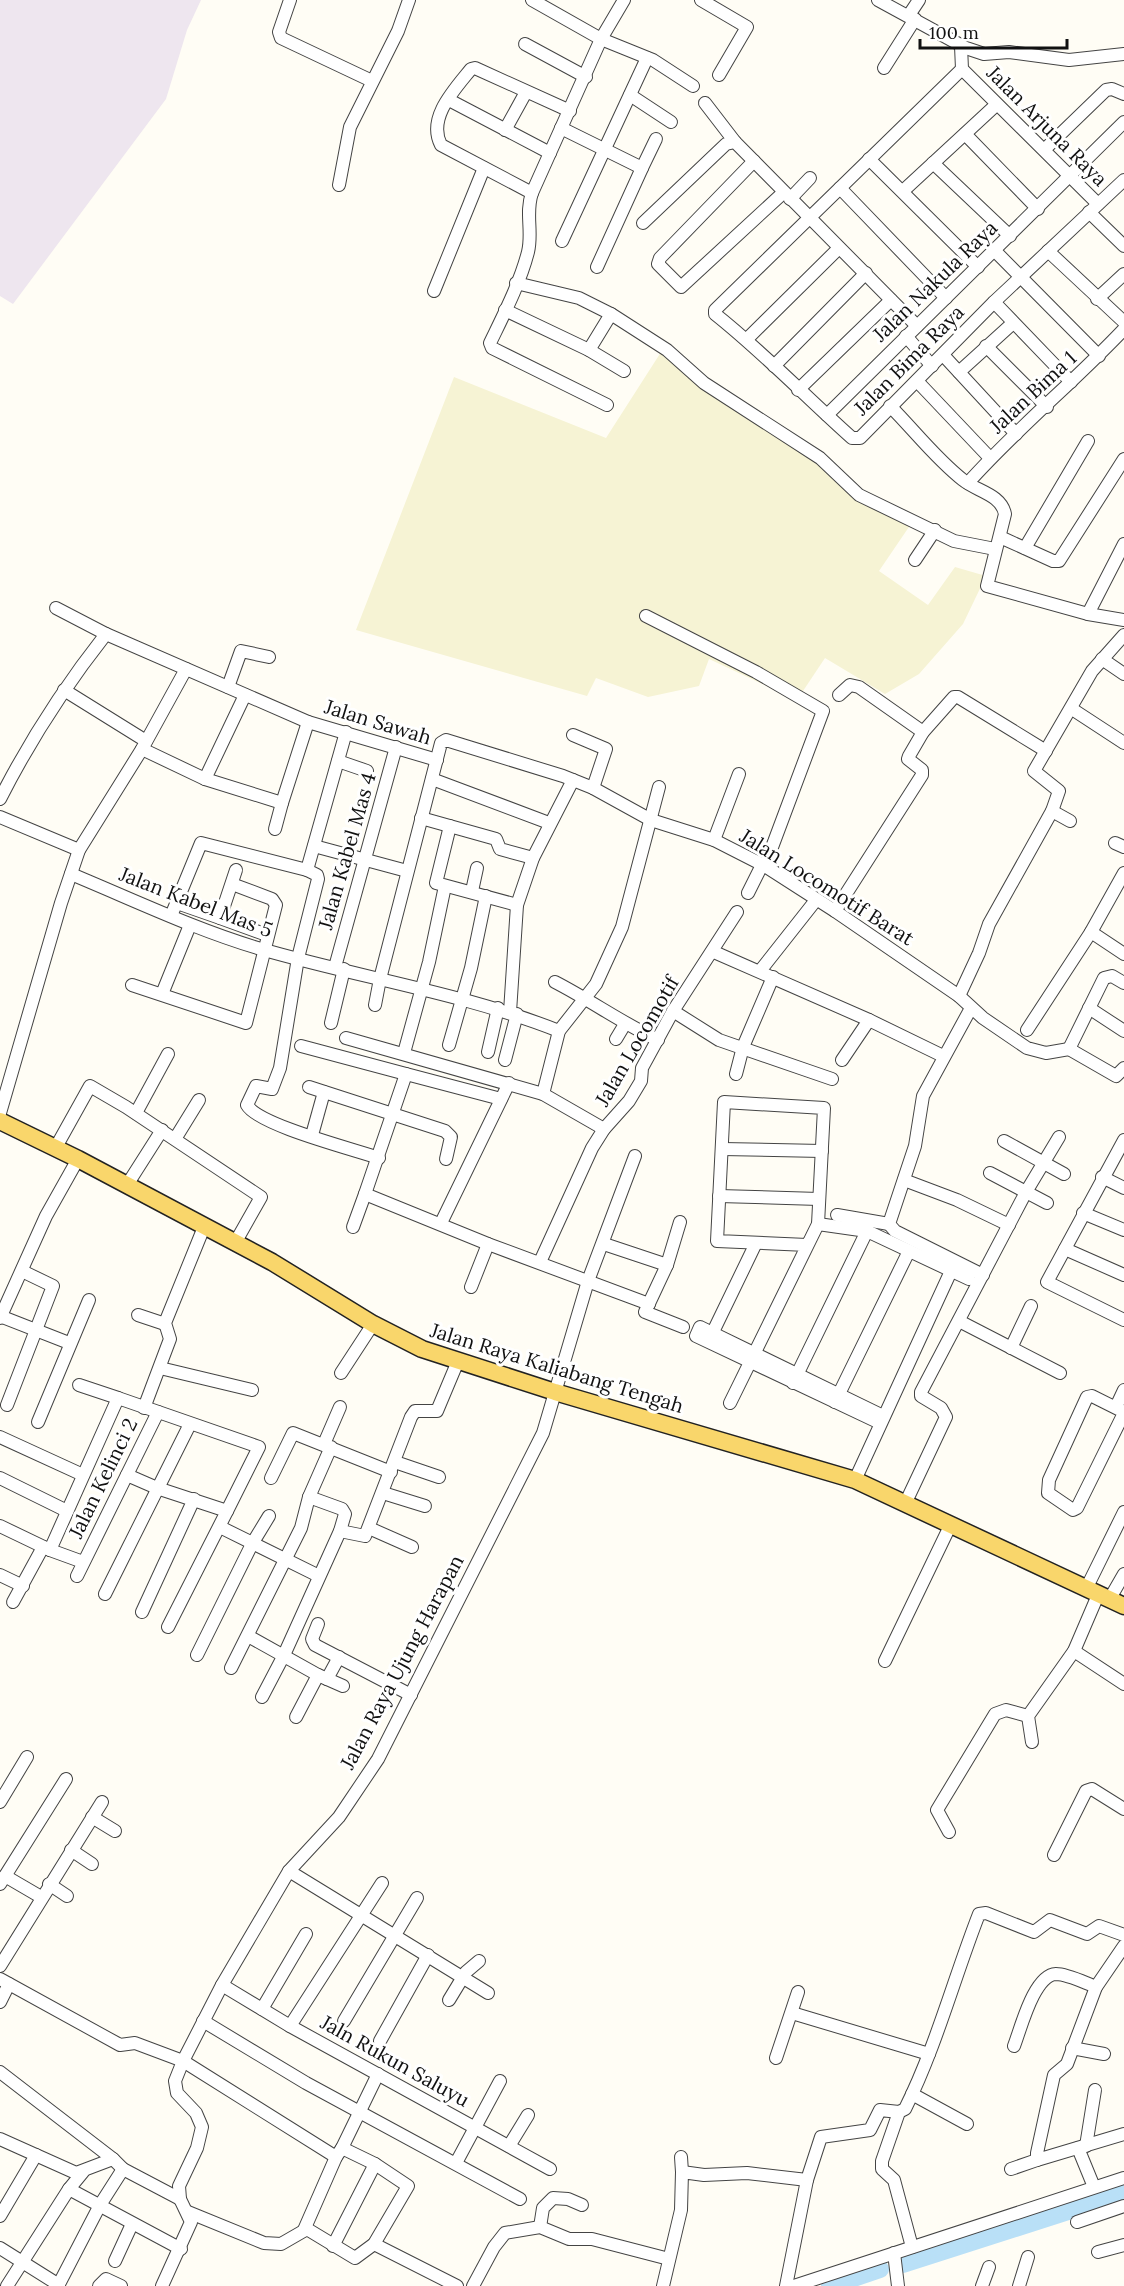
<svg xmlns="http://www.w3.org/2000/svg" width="1124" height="2286" viewBox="0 0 1124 2286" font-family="Lora,serif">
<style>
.industrial{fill:#eee6ef}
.farmland{fill:#f6f3d4}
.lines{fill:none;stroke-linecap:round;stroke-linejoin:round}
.river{stroke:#b9e0f7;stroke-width:18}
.minor-casing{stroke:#444;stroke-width:14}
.major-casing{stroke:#222;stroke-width:19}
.minor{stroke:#fff;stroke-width:12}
.major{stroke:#f9d66b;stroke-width:16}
.labels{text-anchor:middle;stroke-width:6;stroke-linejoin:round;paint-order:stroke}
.street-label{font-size:20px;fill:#111;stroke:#fff}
</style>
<rect width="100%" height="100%" fill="#fffdf5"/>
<polygon class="industrial" points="0,0 201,0 187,30 166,99 13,304 0,296"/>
<polygon class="farmland" points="663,349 848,483 913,521 879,571 928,605 955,567 986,576 963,624 919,674 885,694 825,658 797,700 709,659 699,686 648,697 596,678 587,696 356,630 454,377 606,438"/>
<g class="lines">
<g class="river">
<polyline points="903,2264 1124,2193"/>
<polyline points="830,2286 880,2269"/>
</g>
<defs>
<g id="minor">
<polyline points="290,0 279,32 281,38 372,81"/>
<polyline points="532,0 601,39 653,60 693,86"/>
<polyline points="701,0 747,27 719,75"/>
<polyline points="878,0 966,48 984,54 1009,52 1069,60 1124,54"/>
<polyline points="909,15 919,0"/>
<polyline points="525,44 586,77"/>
<polyline points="961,46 962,69 1098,204"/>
<polyline points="884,68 915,19"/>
<path d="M962,69L715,310V314C763,352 806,397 852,438H860L994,302L1124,180"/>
<polyline points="630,95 671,122"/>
<polyline points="449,100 550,153"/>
<polyline points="705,103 735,142"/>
<polyline points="561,128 642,168 597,267"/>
<polyline points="505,130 526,92"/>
<polyline points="965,134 1038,209"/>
<polyline points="1045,149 1106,90 1112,89 1124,94"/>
<polyline points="869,159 978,267"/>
<polyline points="754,161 660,258 658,264 681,287 783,193"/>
<polyline points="933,163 1010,236"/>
<polyline points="642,168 656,139"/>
<polyline points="339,185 350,127 398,31 409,0"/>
<polyline points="840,188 946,298"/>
<polyline points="903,191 996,105"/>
<path d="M532,193L441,145C427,118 454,90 471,69L475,68L570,111"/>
<polyline points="790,199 810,178"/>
<polyline points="1089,212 1124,246"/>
<polyline points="643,223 726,144 735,142 917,326"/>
<polyline points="562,241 647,58"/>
<polyline points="995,251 1099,356"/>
<polyline points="1048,251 1124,322"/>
<polyline points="516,283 579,298 611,314 667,350 704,383 820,458 859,495 954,541 995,549"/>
<polyline points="434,291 484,168"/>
<polyline points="1097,299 1124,274"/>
<polyline points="994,302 1071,382"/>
<polyline points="505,310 589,350 624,371"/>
<polyline points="906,336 932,366"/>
<polyline points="747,339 839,248"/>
<polyline points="986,346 1047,407"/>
<polyline points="589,350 611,314"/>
<polyline points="944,356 1016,434"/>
<polyline points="774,366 866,273"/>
<polyline points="959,372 1013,323"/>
<polyline points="917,381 990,458"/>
<polyline points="798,390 891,300"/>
<path d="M607,405L492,348L490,343C504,314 520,283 528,252C533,232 525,213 532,193L601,39L624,0"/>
<path d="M890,406C914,430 936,459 963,480C976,491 1001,494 1005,514L987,586L1088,614L1124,620"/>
<polyline points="827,415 1124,122"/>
<path d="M968,483C1017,428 1074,382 1124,329"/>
<polyline points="1000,537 1053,561 1059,561 1124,459"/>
<polyline points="1025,548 1088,441"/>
<polyline points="915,560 935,530"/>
<polyline points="56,608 106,634"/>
<polyline points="1088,614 1124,544"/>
<polyline points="646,616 756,672 823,711 765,866"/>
<polyline points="1102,659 1124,674"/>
<polyline points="228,687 241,651 269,657"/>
<polyline points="64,690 146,741"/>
<polyline points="839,695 850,685 859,687 923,732"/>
<polyline points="1072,709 1124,743"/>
<path d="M346,732L307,870L317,875L318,879L298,958L280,1068L272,1089L256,1086L247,1105C258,1125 353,1149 379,1158"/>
<polyline points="573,735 606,749 593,788"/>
<polyline points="142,749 205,779 282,803 308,722"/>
<polyline points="338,761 367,771"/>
<polyline points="205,779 245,695"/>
<polyline points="432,779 549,823"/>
<path d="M0,799C30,740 65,686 106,634L308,722L437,760"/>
<polyline points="1052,811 1070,821"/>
<polyline points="0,817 79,850"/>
<polyline points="421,818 496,839 500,849 533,858"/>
<polyline points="450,826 436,883 517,905"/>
<polyline points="275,829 282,803"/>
<polyline points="714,840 739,774"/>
<polyline points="1115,843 1124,847"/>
<polyline points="314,846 407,871"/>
<path d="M71,874C134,900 196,930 261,949C361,978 463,993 559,1031"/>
<polyline points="472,891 477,868"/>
<polyline points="748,893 762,865"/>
<polyline points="177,903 220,918 236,870"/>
<polyline points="835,911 922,775 922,770 908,759 909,756 923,732 954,697 958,697 1046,751"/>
<polyline points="171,916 201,843 307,870"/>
<polyline points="220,918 267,935"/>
<polyline points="1091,932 1124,954"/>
<polyline points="714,952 869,1020 943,1056"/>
<polyline points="335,967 396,747"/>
<polyline points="760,971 816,900"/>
<path d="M555,982C590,1000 622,1023 658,1040"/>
<polyline points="1124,983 1112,976 1104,978 1069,1049 1116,1076 1124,1068"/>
<polyline points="132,985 246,1023 276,905 272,899 232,884"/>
<polyline points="162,994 190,925"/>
<polyline points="959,996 979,953 989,924 1052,811 1059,791 1034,771 1092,671 1124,635"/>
<polyline points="375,1005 380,979 441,743 446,740 563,776 593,788 651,820 714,840 765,866 835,911 959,996 983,1018 1027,1048 1046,1053 1069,1049"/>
<polyline points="971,1008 923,1096 915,1146 889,1224 895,1231 983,1275"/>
<polyline points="1089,1008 1124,1031"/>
<polyline points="673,1011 719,1040 832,1079"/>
<polyline points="510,1012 517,905 533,858 573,780"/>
<polyline points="331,1023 344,969"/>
<polyline points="1027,1030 1091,932 1124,873"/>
<polyline points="346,1038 543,1094 604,1129"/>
<polyline points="616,1039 625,1024"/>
<polyline points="449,1045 471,968 486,896"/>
<polyline points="301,1046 406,1074"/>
<polyline points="488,1052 498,1008"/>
<polyline points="404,1053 429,962 445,886"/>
<polyline points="505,1060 517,1014"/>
<polyline points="842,1060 869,1020"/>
<polyline points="736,1074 743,1047 773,977"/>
<polyline points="309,1087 445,1131 451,1137 446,1159"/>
<polyline points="543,1094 559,1031 596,984 622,927 659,787"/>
<polyline points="501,1099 406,1074 365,1194 488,1244 649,1304"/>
<polyline points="0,1113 61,903 79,850 142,749 186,669"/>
<polyline points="136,1113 168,1054"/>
<polyline points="312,1135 324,1092"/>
<polyline points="175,1139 199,1100"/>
<polyline points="1124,1140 1047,1282 1124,1320"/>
<polyline points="1004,1141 1064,1174"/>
<polyline points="56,1147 90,1086 126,1107 261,1197 235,1243"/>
<polyline points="722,1149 822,1151"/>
<polyline points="990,1173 1047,1203"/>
<polyline points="1102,1177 1124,1188"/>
<polyline points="904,1180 957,1200 1009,1225"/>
<polyline points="127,1185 162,1130"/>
<polyline points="719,1196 819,1199"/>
<polyline points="1083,1213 1124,1230"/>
<polyline points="837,1215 889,1224"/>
<polyline points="680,1222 667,1265 645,1312 683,1327"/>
<polyline points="441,1223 509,1083"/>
<polyline points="818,1224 867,1231 969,1279"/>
<polyline points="353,1227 365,1194"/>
<polyline points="604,1244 667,1265"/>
<polyline points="1065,1249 1124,1275"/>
<polyline points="540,1262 592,1148 604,1129 629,1101 641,1081 642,1068 673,1011 737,912"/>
<polyline points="471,1287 488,1244"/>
<polyline points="138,1315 165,1324"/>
<polyline points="0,1316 69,1343"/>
<polyline points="0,1318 46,1216 78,1159"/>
<polyline points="959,1321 1060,1373"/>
<polyline points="712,1334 756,1243"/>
<polyline points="1011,1348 1031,1306"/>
<polyline points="160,1368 252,1390"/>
<polyline points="341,1373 373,1324"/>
<polyline points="793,1383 867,1231"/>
<polyline points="79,1385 118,1398"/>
<polyline points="835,1402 909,1251"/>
<polyline points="730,1403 818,1224 824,1108 724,1102 717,1241 807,1245"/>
<polyline points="7,1405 53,1286 22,1271"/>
<polyline points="1116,1407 1124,1390"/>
<polyline points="144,1408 170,1339 165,1323 204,1227"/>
<polyline points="1124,1412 1092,1396 1087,1397 1049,1480 1048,1493 1073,1510 1077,1508 1124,1413"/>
<polyline points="38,1422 89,1300"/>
<polyline points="880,1423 696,1336 700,1327 883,1416"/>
<polyline points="0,1437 83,1475"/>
<polyline points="324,1444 340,1407"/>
<polyline points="395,1462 439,1477"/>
<polyline points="127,1475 157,1488 227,1511 168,1627"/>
<polyline points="0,1478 67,1511"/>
<polyline points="271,1478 293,1433 391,1472"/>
<polyline points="855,1480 951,1271"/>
<polyline points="383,1493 425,1506"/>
<polyline points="905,1504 946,1417 941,1408 921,1396 921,1392 1026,1192 1059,1137"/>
<polyline points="0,1526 50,1550 83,1562"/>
<polyline points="220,1527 319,1576"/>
<polyline points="369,1528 412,1547"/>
<polyline points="340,1531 365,1536 411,1417 415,1411 437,1411 458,1361"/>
<polyline points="50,1550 118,1398 259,1447 227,1511"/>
<polyline points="0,1575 23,1586"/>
<polyline points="77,1576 158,1412"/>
<polyline points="1086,1589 1124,1512"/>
<polyline points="105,1594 190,1424"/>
<polyline points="1109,1600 1124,1574"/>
<polyline points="13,1602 43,1547"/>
<polyline points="142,1612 194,1499"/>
<polyline points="318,1624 312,1639 315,1645 411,1695"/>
<polyline points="248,1636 318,1675 343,1686"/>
<polyline points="1074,1651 1124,1684"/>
<polyline points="197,1655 252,1544 269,1516"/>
<polyline points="885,1661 951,1524"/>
<polyline points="231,1668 301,1528 309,1497 331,1447"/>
<polyline points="327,1679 339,1657"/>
<polyline points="262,1697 284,1655 340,1531 345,1514 342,1509 309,1497"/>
<polyline points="296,1717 318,1675"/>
<polyline points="1032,1742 1028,1716 1074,1651 1098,1595"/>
<polyline points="0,1802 27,1757"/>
<polyline points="92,1817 115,1831"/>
<polyline points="949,1832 937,1810 995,1714 1006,1710 1028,1716"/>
<polyline points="71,1850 92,1864"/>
<polyline points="1054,1855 1086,1791 1092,1789 1124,1809"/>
<polyline points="289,1871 488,1993"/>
<polyline points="5,1876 41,1897"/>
<polyline points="0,1884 66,1779"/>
<polyline points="49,1884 67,1896"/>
<polyline points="1124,1946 1096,1987 1067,2064 1054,2075 1037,2153 1037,2160 1124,2134"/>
<polyline points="0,1966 102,1802"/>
<polyline points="0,1979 120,2045 135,2043 183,2061 336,2157 342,2148 375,2164 408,2186 374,2244 355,2258 307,2229 281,2244 264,2243 188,2212"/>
<polyline points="222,1985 290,2026 550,2169"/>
<polyline points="449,2000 466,1972 479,1961"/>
<polyline points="0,2002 9,1984"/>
<polyline points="262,2009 306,1934"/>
<polyline points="792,2013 929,2054"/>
<polyline points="203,2021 306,2083 520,2199"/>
<polyline points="344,2021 417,1898"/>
<polyline points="290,2026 382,1883"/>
<polyline points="380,2041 428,1955"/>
<path d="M1014,2046C1021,2028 1034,1975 1056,1974C1068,1974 1085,1983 1096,1987"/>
<polyline points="1072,2048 1104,2054"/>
<polyline points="776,2058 798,1992"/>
<polyline points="0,2072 113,2159"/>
<polyline points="912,2094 967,2124"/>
<polyline points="0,2139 76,2173 113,2159 123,2169 180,2199"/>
<polyline points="509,2146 528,2115"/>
<polyline points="1086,2146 1095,2090"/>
<polyline points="342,2148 378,2074"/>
<polyline points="1078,2148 1094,2187"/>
<polyline points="681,2157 682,2172"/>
<polyline points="456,2163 500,2081"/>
<polyline points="1011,2169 1037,2160"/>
<polyline points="69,2189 181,2249"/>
<polyline points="0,2216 36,2155"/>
<polyline points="1077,2222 1124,2206"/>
<polyline points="540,2227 543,2208 553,2198 568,2199 582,2205"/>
<polyline points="304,2230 336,2157"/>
<polyline points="374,2244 457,2286"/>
<polyline points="333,2246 375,2164"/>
<path d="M912,2247L894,2180L882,2169V2161L899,2112L905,2109C936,2047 954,1978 979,1914L986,1913L1034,1932L1050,1920L1087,1934L1099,1926L1124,1935"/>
<polyline points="0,2248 59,2285"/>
<polyline points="1098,2252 1124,2245"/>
<polyline points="894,2253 898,2286"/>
<polyline points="115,2261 132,2224"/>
<polyline points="7,2286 69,2189 83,2172"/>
<polyline points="58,2286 100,2205 123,2169"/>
<polyline points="99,2286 106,2279 121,2286"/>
<polyline points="162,2286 191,2222 180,2199 179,2186 197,2148 202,2127 196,2113 177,2093 175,2081 183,2061 222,1985 289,1871 339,1817 378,1759 543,1433 588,1281 635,1156"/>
<polyline points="473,2286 494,2247 505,2233 540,2227 569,2239 592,2239 669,2259"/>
<polyline points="663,2286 681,2210 682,2172 704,2175 747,2173 807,2180 821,2137 870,2130 880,2110 899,2112"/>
<polyline points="786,2286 807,2180"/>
<polyline points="794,2286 1124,2178"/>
<polyline points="982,2286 989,2267"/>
<polyline points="1019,2286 1028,2257"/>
</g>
<polyline id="major" points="0,1121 78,1159 272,1262 373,1324 422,1349 555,1392 855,1480 1124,1606"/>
</defs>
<use href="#minor" class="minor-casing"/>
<use href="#major" class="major-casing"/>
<use href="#minor" class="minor"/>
<use href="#major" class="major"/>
</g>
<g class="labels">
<g class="street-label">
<text transform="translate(1047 126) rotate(45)" y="7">Jalan Arjuna Raya</text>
<text transform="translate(935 281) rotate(-44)" y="7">Jalan Nakula Raya</text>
<text transform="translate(909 360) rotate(-45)" y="7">Jalan Bima Raya</text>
<text transform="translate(1033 392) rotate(-43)" y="7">Jalan Bima 1</text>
<text transform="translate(378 722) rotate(17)" y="7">Jalan Sawah</text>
<text transform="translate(347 851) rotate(-74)" y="7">Jalan Kabel Mas 4</text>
<text transform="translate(827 887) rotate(32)" y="7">Jalan Locomotif Barat</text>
<text transform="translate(196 902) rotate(21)" y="7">Jalan Kabel Mas 5</text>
<text transform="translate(637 1041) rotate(-60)" y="7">Jalan Locomotif</text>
<text transform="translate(557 1368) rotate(17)" y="7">Jalan Raya Kaliabang Tengah</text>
<text transform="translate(103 1478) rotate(-64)" y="7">Jalan Kelinci 2</text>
<text transform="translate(402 1662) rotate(-62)" y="7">Jalan Raya Ujung Harapan</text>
<text transform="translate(395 2061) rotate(29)" y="7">Jaln Rukun Saluyu</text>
</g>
</g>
<path d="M920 39v9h147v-9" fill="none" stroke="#111111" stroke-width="3"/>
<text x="929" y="39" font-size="18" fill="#111111" stroke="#ffffff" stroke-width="4.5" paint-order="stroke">100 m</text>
</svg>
